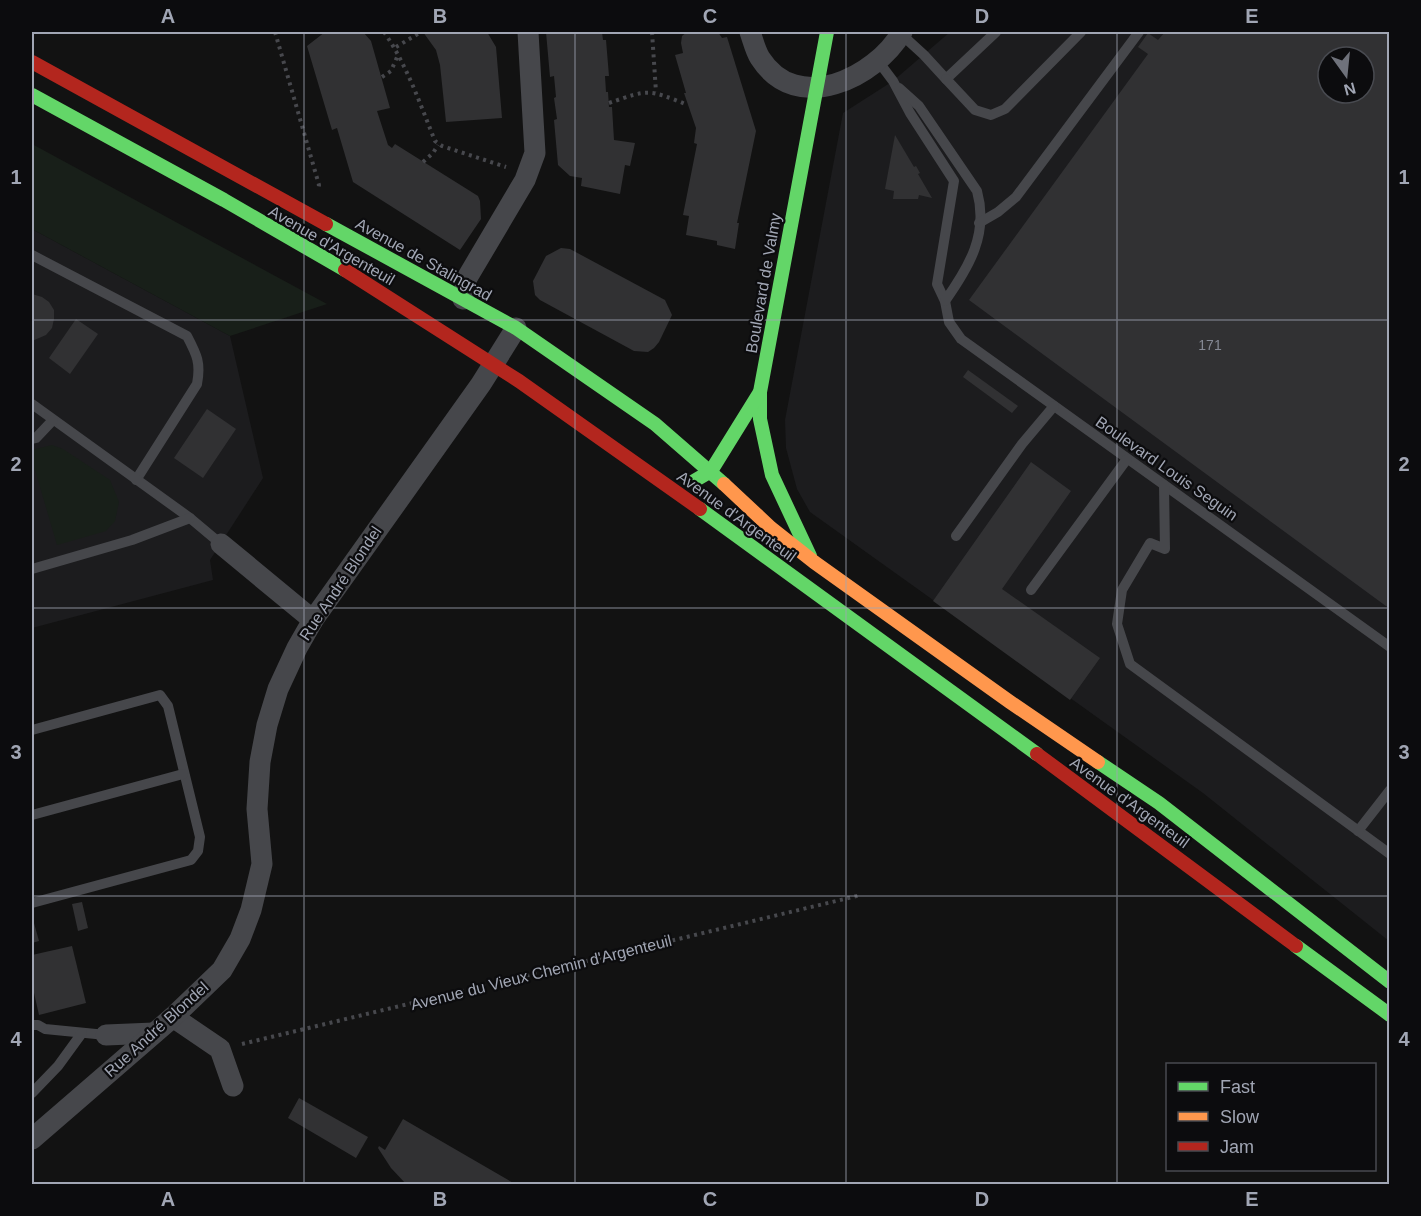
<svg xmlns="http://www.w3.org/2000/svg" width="1421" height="1216" viewBox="0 0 1421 1216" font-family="Helvetica,sans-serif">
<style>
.built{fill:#1c1c1e;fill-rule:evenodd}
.green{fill:#181f19}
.building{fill:#313133;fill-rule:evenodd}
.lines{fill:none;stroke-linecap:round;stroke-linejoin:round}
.path{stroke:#47484d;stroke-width:4;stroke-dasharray:3 4.5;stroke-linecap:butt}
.lane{stroke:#46474b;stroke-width:10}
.street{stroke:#46474b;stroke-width:21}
.fast{stroke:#63d668;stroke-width:14}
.slow{stroke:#ff974d;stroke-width:14}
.jam{stroke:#b3261e;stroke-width:14}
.grid{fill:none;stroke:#a1a6b4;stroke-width:1.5;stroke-opacity:0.55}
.labels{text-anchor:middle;stroke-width:4.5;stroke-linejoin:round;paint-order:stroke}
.number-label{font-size:14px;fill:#858994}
.street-label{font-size:16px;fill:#a1a6b4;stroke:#0c0c0e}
.neatline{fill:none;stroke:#a1a6b4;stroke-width:2}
.grid-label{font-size:20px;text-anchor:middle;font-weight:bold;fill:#a1a6b4}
</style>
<rect width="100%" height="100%" fill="#121212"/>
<g class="built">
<path d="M950,32H1389V941L1203,793L810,512L797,489L786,448L785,420L843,113L893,81ZM1328,57H1364V93H1328Z"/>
<polygon points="32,229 230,336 263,478 210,560 213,580 32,628"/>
</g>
<g class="green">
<polygon points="32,144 327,304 230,336 32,229"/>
<polygon points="52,445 63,449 110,480 119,502 115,521 106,531 57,545 35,470 32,471 32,450"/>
</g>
<g class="building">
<polygon points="325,32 363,32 371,41 390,108 377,111 388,145 392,148 395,144 478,196 480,201 481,219 460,250 353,182 337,128 332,130 307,46"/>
<polygon points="423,32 487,32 496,47 502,118 446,122 440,65 436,50"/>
<polygon points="546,32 602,32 603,40 606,40 609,76 605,76 606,92 608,92 609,107 612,107 614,140 635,143 630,166 625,165 620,194 581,186 582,178 570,176 558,165 554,120 557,119 554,98 556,97 554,76 550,77"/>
<polygon points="687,32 718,32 722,38 727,37 756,131 737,223 739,223 735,249 717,245 717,241 686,235 689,216 683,215 697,144 694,143 696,128 684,93 686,93 675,55 683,53 681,43 682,36"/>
<path d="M1165,32H1390V609L969,300L1148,54L1138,47L1148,33L1158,40ZM1328,57H1364V93H1328Z"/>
<polygon points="895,135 914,167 916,166 920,173 918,174 932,198 919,195 918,199 893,199 894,191 885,189"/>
<polygon points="561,248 570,249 665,300 672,315 659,342 654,348 648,352 634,351 540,300 535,295 533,281 546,256"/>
<polygon points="32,294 42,297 49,302 54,310 54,319 52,328 46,335 32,341"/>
<polygon points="76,319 98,334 70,374 49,358"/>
<polygon points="968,370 1018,406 1012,413 963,377"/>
<polygon points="207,409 236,429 203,478 174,458"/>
<polygon points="1031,462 1071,491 1002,589 1100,658 1070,700 933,601"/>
<polygon points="82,902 88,928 78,931 72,904"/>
<polygon points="32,916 39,941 32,943"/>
<polygon points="72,946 86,1003 39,1015 32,984 32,955"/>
<polygon points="299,1098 368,1137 356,1158 288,1118"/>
<polygon points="403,1119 515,1184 406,1184 391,1168 378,1148 379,1146 385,1150"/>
</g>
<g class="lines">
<g class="path">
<polyline points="275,32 319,185 318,190"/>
<path d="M384,32C407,65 420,104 435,141L442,146L506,167"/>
<polyline points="652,32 656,92"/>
<polyline points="396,47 421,32"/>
<polyline points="382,77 391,71 398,55"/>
<path d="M609,103C649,89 648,89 688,105"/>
<polyline points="423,162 433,153 438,145"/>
<polyline points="242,1044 861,895"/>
</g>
<g class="lane">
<polyline points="901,34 924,55 946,79 996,32"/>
<polyline points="878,61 893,81 910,113 954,181 937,284 945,301 949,322 961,339 1390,647"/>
<polyline points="946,79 975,110 991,115 1005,109 1081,32"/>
<path d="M899,88L919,106L977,191C989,234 969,267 945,301"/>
<polyline points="979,223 998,212 1016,197 1139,32"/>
<path d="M32,255L187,336C197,355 201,363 197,384L136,480"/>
<polyline points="32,404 190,518 221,544"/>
<polyline points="32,439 36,438 53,420"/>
<polyline points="1164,485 1165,549 1150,543 1122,590 1117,624 1130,664 1390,854"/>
<polyline points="956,536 1022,444 1054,406"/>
<polyline points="32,569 132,540 190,518"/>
<polyline points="1031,590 1127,459"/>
<polyline points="32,730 160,695 168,706 200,837 198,851 191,860 32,903"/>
<polyline points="32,815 183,774"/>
<polyline points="1358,831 1390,790"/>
<polyline points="32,1025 38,1025 45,1029 106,1035"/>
<polyline points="32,1093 58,1066 82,1033"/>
</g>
<g class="street">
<path d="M750,32C753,40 755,50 760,58C797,116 875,78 902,32"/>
<polyline points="463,299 467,278 525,180 535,153 528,32"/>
<polyline points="221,544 313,620"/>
<polyline points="173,1017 220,1049 233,1086"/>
<polyline points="106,1035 154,1033"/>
<polyline points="32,1139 173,1017 222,970 240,939 251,910 262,864 257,809 260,762 267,725 278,689 297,648 313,620 481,384 516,328"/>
</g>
<g class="fast">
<polyline points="32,95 224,200 345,270"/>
<polyline points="326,224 516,328 655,424 724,484"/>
<polyline points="760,392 760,419 772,475 810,556"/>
<polyline points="694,481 711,471 760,392 827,32"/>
<polyline points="700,509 1037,754"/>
<polyline points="1098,762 1159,803 1390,982"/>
<polyline points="1296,946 1390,1015"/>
</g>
<polyline class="slow" points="724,484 771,528 814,562 1010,702 1098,762"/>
<g class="jam">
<polyline points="32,62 326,224"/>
<polyline points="345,270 519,381 700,509"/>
<polyline points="1037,754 1296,946"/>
</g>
</g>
<path class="grid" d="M304,32V1184M575,32V1184M846,32V1184M1117,32V1184M32,320H1390M32,608H1390M32,896H1390"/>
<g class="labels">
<g class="number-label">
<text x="1210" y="350">171</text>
</g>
<g class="street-label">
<text transform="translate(332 245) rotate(30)" y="6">Avenue d'Argenteuil</text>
<text transform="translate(424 259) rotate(29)" y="6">Avenue de Stalingrad</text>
<text transform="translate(763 283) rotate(-80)" y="6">Boulevard de Valmy</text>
<text transform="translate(1167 468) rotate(35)" y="6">Boulevard Louis Seguin</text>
<text transform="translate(737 516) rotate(36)" y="6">Avenue d'Argenteuil</text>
<text transform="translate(340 583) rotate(-56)" y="6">Rue André Blondel</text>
<text transform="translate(1130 802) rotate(36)" y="6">Avenue d'Argenteuil</text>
<text transform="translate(541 972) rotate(-14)" y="6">Avenue du Vieux Chemin d'Argenteuil</text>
<text transform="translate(156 1029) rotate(-42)" y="6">Rue André Blondel</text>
</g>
</g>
<rect width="1421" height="1216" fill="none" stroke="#0c0c0e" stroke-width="66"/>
<rect x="1166" y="1063" width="210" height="108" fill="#0c0c0e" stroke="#484a50" stroke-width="1.5"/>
<rect x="1178" y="1082" width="30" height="9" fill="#63d668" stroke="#484a50" stroke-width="1.5"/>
<text x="1220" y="1093" font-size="18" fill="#a1a6b4">Fast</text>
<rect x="1178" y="1112" width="30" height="9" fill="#ff974d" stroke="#484a50" stroke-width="1.5"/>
<text x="1220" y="1123" font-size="18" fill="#a1a6b4">Slow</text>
<rect x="1178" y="1142" width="30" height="9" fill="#b3261e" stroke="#484a50" stroke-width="1.5"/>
<text x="1220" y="1153" font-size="18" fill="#a1a6b4">Jam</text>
<g transform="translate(1346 75) rotate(165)"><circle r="28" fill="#0c0c0e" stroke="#484a50" stroke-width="1.5"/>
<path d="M0-4.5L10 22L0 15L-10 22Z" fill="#6f727b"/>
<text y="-9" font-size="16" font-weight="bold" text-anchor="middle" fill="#a1a6b4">N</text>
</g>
<rect x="33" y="33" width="1355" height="1150" class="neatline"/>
<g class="grid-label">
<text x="168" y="23">A</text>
<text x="440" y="23">B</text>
<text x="710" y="23">C</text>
<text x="982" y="23">D</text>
<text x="1252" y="23">E</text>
<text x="16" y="184">1</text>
<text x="1404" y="184">1</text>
<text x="16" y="471">2</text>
<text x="1404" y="471">2</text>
<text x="16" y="759">3</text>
<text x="1404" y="759">3</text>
<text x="16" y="1046">4</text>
<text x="1404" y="1046">4</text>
<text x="168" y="1206">A</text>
<text x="440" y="1206">B</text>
<text x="710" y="1206">C</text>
<text x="982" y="1206">D</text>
<text x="1252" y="1206">E</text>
</g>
</svg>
